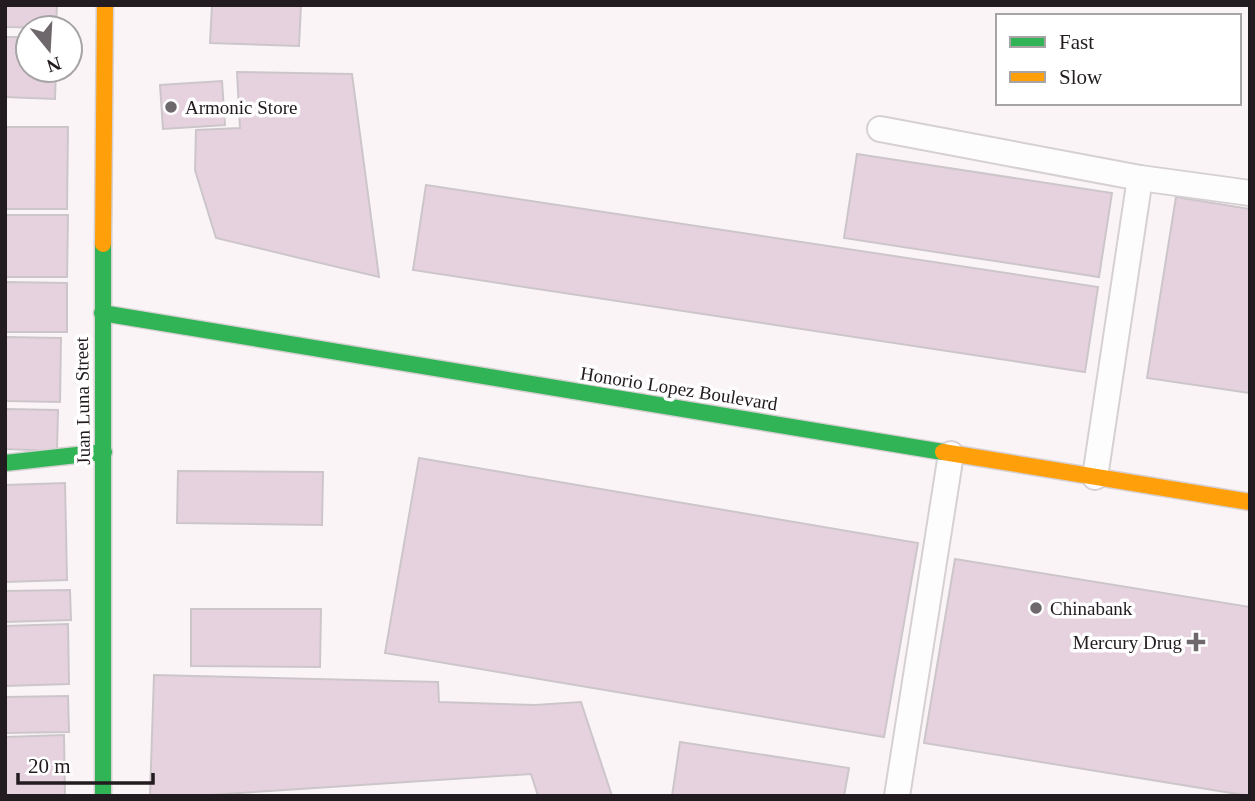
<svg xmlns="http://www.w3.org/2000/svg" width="1255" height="801" viewBox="0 0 1255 801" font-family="'Times New Roman',serif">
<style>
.building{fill:#e6d2df;stroke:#ccc6ca;stroke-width:2}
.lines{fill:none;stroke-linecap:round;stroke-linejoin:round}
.lane-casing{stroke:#d6d0d3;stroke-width:28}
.fast-casing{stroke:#d6d0d3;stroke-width:19}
.slow-casing{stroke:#d6d0d3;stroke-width:19}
.lane{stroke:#fefdfe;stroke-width:24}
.fast{stroke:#30b455;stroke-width:16}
.slow{stroke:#ff9f0a;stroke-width:16}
.poi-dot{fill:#6e676b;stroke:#fff;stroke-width:2.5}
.labels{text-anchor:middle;stroke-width:7;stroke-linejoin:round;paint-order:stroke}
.poi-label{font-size:19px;fill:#221b1f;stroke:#fff;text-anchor:start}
.street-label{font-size:19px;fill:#221b1f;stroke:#fff}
</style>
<rect width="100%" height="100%" fill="#faf4f7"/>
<g class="building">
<polygon points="5,5 57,5 56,28 5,27"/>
<polygon points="212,5 301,5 299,46 210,43"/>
<polygon points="5,37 28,37 28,70 56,70 55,99 5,97"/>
<polygon points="237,72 352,74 379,277 216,238 195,170 196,130 240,128"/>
<polygon points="222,81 225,125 163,129 160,85"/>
<polygon points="5,127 68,127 67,209 5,209"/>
<polygon points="857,154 1112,193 1099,277 844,238"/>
<polygon points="426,185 1098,287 1085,372 413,270"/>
<polygon points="1176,197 1250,209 1250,393 1147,378"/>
<polygon points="5,215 68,215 67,277 5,277"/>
<polygon points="5,282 67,283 67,332 5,332"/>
<polygon points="5,337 61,338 60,402 5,401"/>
<polygon points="5,409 58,410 57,451 5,449"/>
<polygon points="419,458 918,543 884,737 385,653"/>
<polygon points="178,471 323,472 322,525 177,523"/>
<polygon points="65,483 67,580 5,582 5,485"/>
<polygon points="955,559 1250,607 1250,796 924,743"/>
<polygon points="70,590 71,620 5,622 5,591"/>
<polygon points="191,609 321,609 320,667 191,666"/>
<polygon points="68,624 69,684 5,686 5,626"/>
<polygon points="154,675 438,682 439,702 535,705 581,702 612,796 538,796 531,774 193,796 150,796"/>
<polygon points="68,696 69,732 5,733 5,697"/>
<polygon points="64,735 65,796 5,796 5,737"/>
<polygon points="680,742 849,768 844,796 672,796"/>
</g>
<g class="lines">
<defs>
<g id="lane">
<polyline points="880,129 1140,178 1250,193"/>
<polyline points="1095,477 1140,178"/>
<polyline points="897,796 951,454"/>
</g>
<g id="fast">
<polyline points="103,244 103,796"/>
<polyline points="102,313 943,452"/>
<polyline points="5,463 104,452"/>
</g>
<g id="slow">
<polyline points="103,244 105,5"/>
<polyline points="943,452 1250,502"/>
</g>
</defs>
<use href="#lane" class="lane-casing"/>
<use href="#fast" class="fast-casing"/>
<use href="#slow" class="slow-casing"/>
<use href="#lane" class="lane"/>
<use href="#fast" class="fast"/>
<use href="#slow" class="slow"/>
</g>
<g class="poi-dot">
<circle cx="171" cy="107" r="7"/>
<circle cx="1036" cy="608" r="7"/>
<path d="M1192.5 631.5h7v7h7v7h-7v7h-7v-7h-7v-7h7z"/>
</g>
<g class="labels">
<g class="poi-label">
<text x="185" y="114">Armonic Store</text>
<text x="1050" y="615">Chinabank</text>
<text x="1182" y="649" text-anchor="end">Mercury Drug</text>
</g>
<g class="street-label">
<text transform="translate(679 388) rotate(9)" y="7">Honorio Lopez Boulevard</text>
<text transform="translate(82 401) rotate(-91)" y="7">Juan Luna Street</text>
</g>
</g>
<rect width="1255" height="801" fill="none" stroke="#221b1f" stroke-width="14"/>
<rect x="996" y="14" width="245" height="91" fill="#ffffff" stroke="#a7a4a5" stroke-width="2"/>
<rect x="1010" y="37" width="35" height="10" fill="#30b455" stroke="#a7a4a5" stroke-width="2"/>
<text x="1059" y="49" font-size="21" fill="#221b1f">Fast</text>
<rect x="1010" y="72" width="35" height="10" fill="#ff9f0a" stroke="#a7a4a5" stroke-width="2"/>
<text x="1059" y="84" font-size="21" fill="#221b1f">Slow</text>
<g transform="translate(49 49) rotate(162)"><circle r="33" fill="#ffffff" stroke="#a7a4a5" stroke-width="2"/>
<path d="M0-5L12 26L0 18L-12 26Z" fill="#6e676b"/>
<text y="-10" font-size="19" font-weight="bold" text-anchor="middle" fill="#221b1f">N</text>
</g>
<path d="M18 773v10h135v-10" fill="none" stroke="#221b1f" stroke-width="3.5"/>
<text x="28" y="773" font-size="21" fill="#221b1f" stroke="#ffffff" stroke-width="5" paint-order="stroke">20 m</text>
</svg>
